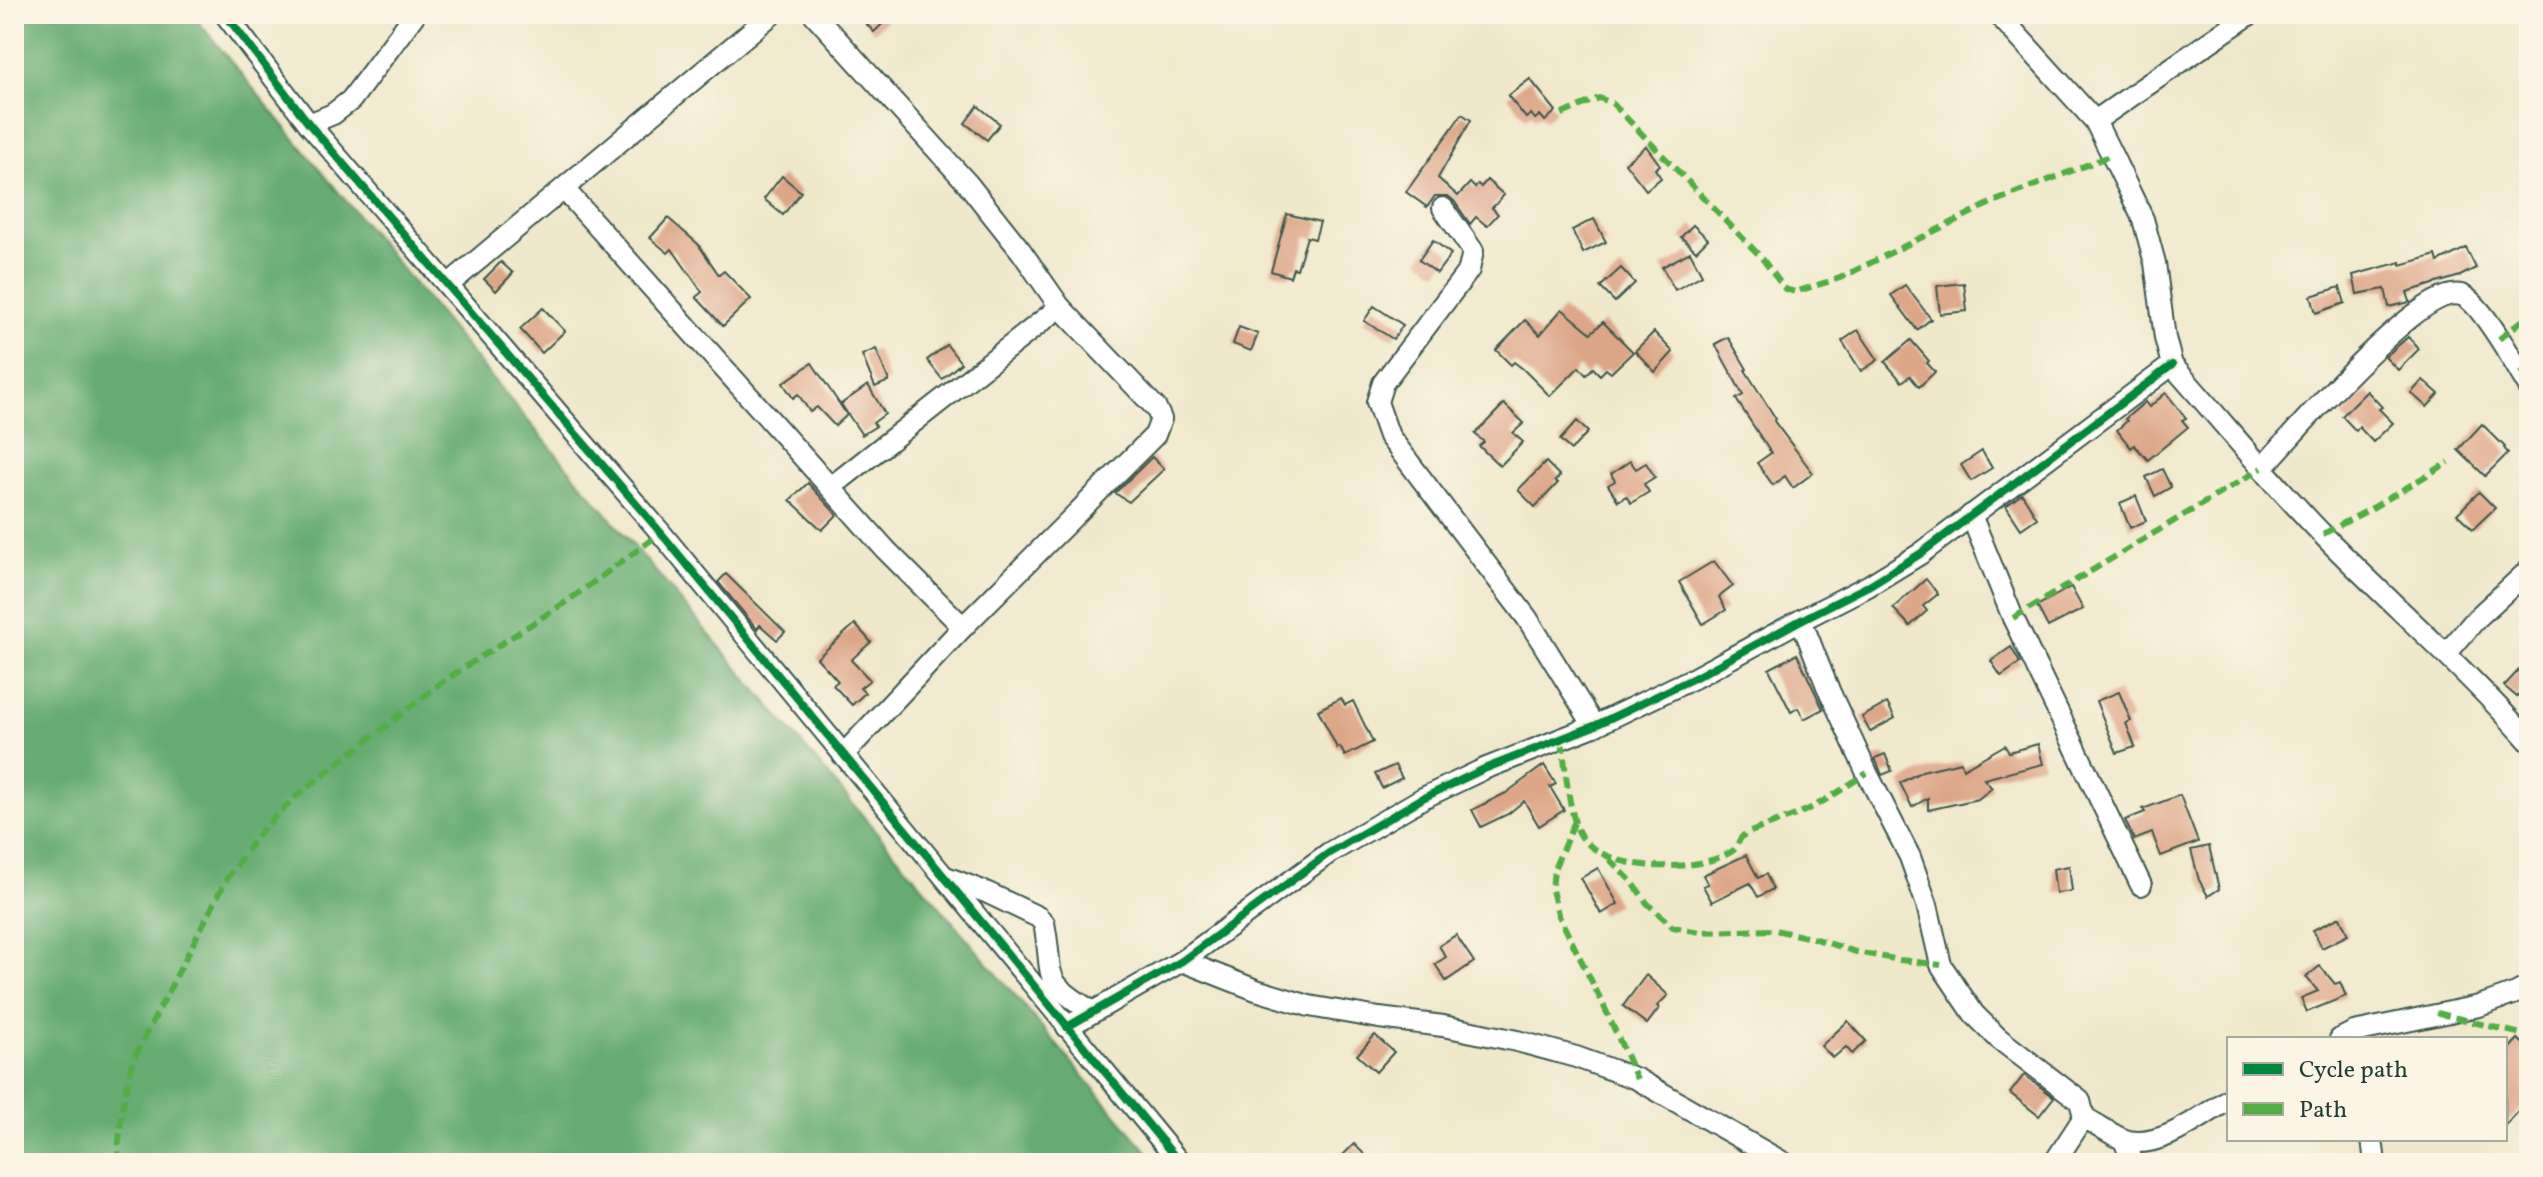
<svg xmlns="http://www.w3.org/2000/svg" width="2543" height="1177" viewBox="0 0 2543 1177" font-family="Vollkorn,serif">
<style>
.forest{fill:#65ab72;stroke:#427453;stroke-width:2}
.building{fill:#dda689}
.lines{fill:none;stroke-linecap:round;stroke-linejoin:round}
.minor-casing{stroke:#3e574b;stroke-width:24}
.minor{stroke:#fff;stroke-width:20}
.quiet{stroke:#52ad45;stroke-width:6;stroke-dasharray:12 6;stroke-linecap:butt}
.cycleway-casing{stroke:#fcf5e5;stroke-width:13}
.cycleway{stroke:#00873e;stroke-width:8}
</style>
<rect width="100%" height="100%" fill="#fcf5e5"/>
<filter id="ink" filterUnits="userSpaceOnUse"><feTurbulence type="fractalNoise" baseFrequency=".0125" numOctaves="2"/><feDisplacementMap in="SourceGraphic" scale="16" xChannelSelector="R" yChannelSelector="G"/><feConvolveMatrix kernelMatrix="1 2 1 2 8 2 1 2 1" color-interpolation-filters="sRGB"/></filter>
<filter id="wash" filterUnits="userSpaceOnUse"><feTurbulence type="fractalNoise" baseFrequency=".006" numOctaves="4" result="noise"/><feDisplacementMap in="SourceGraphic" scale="32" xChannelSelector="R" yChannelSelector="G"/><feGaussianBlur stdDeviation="1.8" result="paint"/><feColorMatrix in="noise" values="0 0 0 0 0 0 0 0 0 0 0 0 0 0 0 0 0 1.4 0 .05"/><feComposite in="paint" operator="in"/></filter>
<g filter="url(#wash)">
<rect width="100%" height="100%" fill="#efe8cb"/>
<polygon class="forest" points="14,14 192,14 480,364 1157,1163 14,1163"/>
<g id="blocks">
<g class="building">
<polygon points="857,14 893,14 874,32"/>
<polygon points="1530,79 1556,111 1545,121 1540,115 1535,119 1531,114 1526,118 1508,96"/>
<polygon points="978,106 1000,124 987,140 965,123"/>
<polygon points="1462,114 1471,120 1438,178 1458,196 1470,183 1475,188 1478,184 1481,187 1487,180 1504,195 1492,208 1498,214 1487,226 1476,217 1470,224 1454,201 1448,196 1435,196 1427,207 1406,192"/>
<polygon points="1646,146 1660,165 1655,169 1661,178 1646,190 1625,163"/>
<polygon points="782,176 801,192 783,215 764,199"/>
<polygon points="1287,214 1320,222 1315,239 1307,237 1297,269 1293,268 1290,277 1271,271"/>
<polygon points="668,218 698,244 719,275 724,271 751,299 723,326 696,297 702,292 672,249 668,253 650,238"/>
<polygon points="1594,219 1606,242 1583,253 1572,230"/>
<polygon points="1693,225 1708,239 1696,251 1681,237"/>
<polygon points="1433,240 1451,254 1437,273 1419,260"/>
<polygon points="2466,248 2476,268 2460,276 2407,292 2410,302 2389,307 2385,289 2357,294 2353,275 2401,262 2401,265 2436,255 2438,262"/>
<polygon points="1690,252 1702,275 1675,290 1662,267"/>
<polygon points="501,262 513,273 496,291 484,279"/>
<polygon points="1621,268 1635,283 1615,302 1600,287"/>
<polygon points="1964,283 1967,311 1940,314 1937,286"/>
<polygon points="1905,285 1931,319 1917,330 1891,295"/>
<polygon points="2340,287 2345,303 2316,313 2311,296"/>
<polygon points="1374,306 1403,325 1393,339 1364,321"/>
<polygon points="543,308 565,331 542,353 520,329"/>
<polygon points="1562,309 1591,333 1603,322 1633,352 1611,373 1606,369 1600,375 1593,368 1586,375 1579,367 1550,396 1523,369 1514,362 1511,365 1496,350 1525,320 1540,335"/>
<polygon points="1239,327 1258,334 1251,351 1233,344"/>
<polygon points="1858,330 1878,360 1861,371 1842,341"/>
<polygon points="1654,332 1673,352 1655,372 1635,351"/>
<polygon points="1728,337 1747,369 1745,370 1776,419 1774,421 1813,473 1793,488 1785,476 1773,485 1757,463 1771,453 1736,399 1743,395 1715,344"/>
<polygon points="2408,337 2419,349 2398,370 2385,357"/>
<polygon points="1911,340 1929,361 1927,363 1935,372 1919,387 1910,376 1902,382 1885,362"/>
<polygon points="947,345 961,363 942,379 927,360"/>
<polygon points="876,349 889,381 875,387 862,355"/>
<polygon points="812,363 847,415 835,426 817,407 810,412 798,394 793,398 783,383"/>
<polygon points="2423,380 2439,394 2427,407 2411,393"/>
<polygon points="868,385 885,414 873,423 876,426 862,435 841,404"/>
<polygon points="2367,391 2382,407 2379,409 2393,423 2373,442 2359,427 2356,431 2342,416"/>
<polygon points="2166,393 2186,418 2182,420 2188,427 2148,460 2134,445 2131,448 2117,430 2127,421 2125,419 2145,402 2149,407"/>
<polygon points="1504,404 1524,423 1513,433 1523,442 1500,466 1479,446 1484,442 1475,434"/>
<polygon points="1577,421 1588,432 1571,450 1560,440"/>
<polygon points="2482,424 2505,447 2504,448 2508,453 2485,476 2458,450"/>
<polygon points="1982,451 1992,468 1971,481 1961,465"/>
<polygon points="1152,457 1164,469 1129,502 1115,493"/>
<polygon points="1630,461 1636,469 1646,463 1655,477 1644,484 1649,492 1631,503 1626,496 1618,501 1608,485 1615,481 1611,474"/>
<polygon points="1546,462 1560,476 1555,481 1558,483 1535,507 1518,490"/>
<polygon points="2162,469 2171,487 2155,496 2146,477"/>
<polygon points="808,483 837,515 822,530 790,500"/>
<polygon points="2479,492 2495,508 2473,529 2457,514"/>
<polygon points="2022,494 2037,518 2021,529 2006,506"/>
<polygon points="2136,496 2146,521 2130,528 2120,503"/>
<polygon points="1714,561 1733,586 1719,597 1726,610 1703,624 1679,582"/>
<polygon points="726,574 785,632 777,640 760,625 757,629 718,582"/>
<polygon points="1926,579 1938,594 1923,606 1927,611 1910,626 1893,608"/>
<polygon points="2071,587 2083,609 2048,627 2037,606"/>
<polygon points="855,624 871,642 851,660 870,680 860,688 865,693 852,705 833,685 838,681 817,658"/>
<polygon points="2011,647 2020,663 2001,676 1991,661"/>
<polygon points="1797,654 1823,709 1804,719 1798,708 1791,712 1769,669"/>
<polygon points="2519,670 2529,679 2529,683 2517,697 2504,686"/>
<polygon points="2119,692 2131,721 2126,723 2135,747 2117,753 2096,701"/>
<polygon points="1341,698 1345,705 1353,701 1373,742 1345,756 1340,747 1337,748 1318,710"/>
<polygon points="1887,703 1895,718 1870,732 1862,717"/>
<polygon points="2038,744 2043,764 1984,779 1992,788 1978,799 1928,810 1928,798 1912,807 1900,783 1922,771 1961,762 1963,769 2005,745 2009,752"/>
<polygon points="1885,754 1892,771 1882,775 1875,758"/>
<polygon points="1395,765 1402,778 1382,788 1375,774"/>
<polygon points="1544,765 1556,784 1550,787 1564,810 1539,826 1524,801 1508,814 1481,827 1472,810 1506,793"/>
<polygon points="2180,795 2198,842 2161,856 2152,833 2134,840 2125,820 2145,812 2143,809"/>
<polygon points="2209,846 2219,889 2208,896 2199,880 2191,850"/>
<polygon points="1746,855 1758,878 1766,874 1773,889 1758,897 1750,883 1712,902 1703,886 1708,884 1703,875"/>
<polygon points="2069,866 2072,891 2056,893 2053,869"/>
<polygon points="1598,868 1618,904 1601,914 1581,878"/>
<polygon points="2340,917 2348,935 2322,948 2313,930"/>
<polygon points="1456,935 1474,962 1446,981 1435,964 1446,957 1439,946"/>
<polygon points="2320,966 2335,984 2340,982 2346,996 2307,1012 2301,998 2318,991 2306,977"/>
<polygon points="1646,975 1668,995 1657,1006 1659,1008 1647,1024 1623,1006"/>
<polygon points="1848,1021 1866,1041 1852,1054 1846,1047 1833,1058 1821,1046"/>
<polygon points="1375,1035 1394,1052 1376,1072 1357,1055"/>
<polygon points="2518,1039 2529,1049 2529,1100 2505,1126 2505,1053"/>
<polygon points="2024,1075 2054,1097 2039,1116 2010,1093"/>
<polygon points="1354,1144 1373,1163 1335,1163"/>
</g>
</g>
</g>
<g filter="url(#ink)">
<use href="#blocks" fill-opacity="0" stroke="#3e574b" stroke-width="2"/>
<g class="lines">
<defs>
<g id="minor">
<polyline points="225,14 309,124 661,533 1180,1163"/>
<polyline points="814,14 968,184 1021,251 1060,307 1156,408 1161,419 1155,435 963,627 843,755"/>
<path d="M1998,14L2095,121L2112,155L2143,219L2155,263L2165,338L2172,365C2223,422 2272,483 2326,538C2393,606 2466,669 2529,741"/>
<polyline points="2095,121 2250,14"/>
<polyline points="309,124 333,114 351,100 415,14"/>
<polyline points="564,189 886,550 963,627"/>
<polyline points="1443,208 1473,251 1469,270 1383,383 1377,402 1389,436 1527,618 1594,726"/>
<polyline points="448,285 772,14"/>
<path d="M2262,468C2292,436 2420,284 2461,295C2481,301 2517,368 2529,387"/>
<polyline points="831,487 1060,307"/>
<polyline points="1971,515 2013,618 2141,885"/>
<polyline points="1801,620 1827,686 1867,773 1910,857 1927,905 1941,965 1974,1014 1998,1038 2080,1101 2084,1117 2054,1163"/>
<polyline points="2446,654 2476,619 2529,570"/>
<path d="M946,877L988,893L1038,917L1044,923C1055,980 1038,978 1093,1012"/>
<polyline points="1182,961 1256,990 1309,1006 1379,1018 1443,1026 1517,1041 1576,1057 1637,1079 1784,1163"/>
<polyline points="1067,1027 1182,961 1329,853 1423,798 1484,769 1594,726 1694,678 1801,620 1868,586 1920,554 2172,365"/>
<polyline points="2340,1039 2354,1032 2479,1006 2516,993 2529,986"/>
<path d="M2084,1117C2096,1124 2109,1133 2122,1139C2155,1153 2202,1116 2229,1099"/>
<polyline points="2372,1139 2375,1163"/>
<polyline points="2124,1140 2133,1163"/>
</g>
</defs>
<use href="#minor" class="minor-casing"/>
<use href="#minor" class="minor"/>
<g class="quiet">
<polyline points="1562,114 1599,98 1612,103 1761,257 1785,289 1795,292 1840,278 1993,202 2112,155"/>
<polyline points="2499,339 2529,315"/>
<polyline points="2521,374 2529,368"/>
<polyline points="2323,534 2374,507 2449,462"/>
<polyline points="2013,618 2262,468"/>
<path d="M1562,740C1565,765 1569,818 1581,836C1606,873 1695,873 1731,852C1739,848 1737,838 1746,834C1766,825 1788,819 1809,809C1829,799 1848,785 1867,773"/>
<polyline points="1574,823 1554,869 1552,890 1558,914 1603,1004 1637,1079"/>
<polyline points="1609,859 1633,883 1647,903 1673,927 1700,932 1775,930 1816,939 1856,952 1900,960 1941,965"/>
<polyline points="2437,1013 2529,1036"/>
<polyline points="120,1163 118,1151 123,1103 133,1060 227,878 260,832 295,797 445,680 569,600 661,533"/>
</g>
<defs>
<g id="cycleway">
<polyline points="225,14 309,124 661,533 1180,1163"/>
<polyline points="1067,1027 1182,961 1329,853 1423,798 1484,769 1594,726 1694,678 1801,620 1868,586 1920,554 2172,365"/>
</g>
</defs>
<use href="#cycleway" class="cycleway-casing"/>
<use href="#cycleway" class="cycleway"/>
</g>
</g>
<rect width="2543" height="1177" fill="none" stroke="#fcf5e5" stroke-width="48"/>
<rect x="2227" y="1037" width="280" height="104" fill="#fcf5e5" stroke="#a4ab9e" stroke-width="2"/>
<rect x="2243" y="1063" width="40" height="12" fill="#00873e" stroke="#a4ab9e" stroke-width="2"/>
<text x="2299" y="1077" font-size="24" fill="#1f3d34">Cycle path</text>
<rect x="2243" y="1103" width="40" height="12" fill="#52ad45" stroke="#a4ab9e" stroke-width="2"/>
<text x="2299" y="1117" font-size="24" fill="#1f3d34">Path</text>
</svg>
